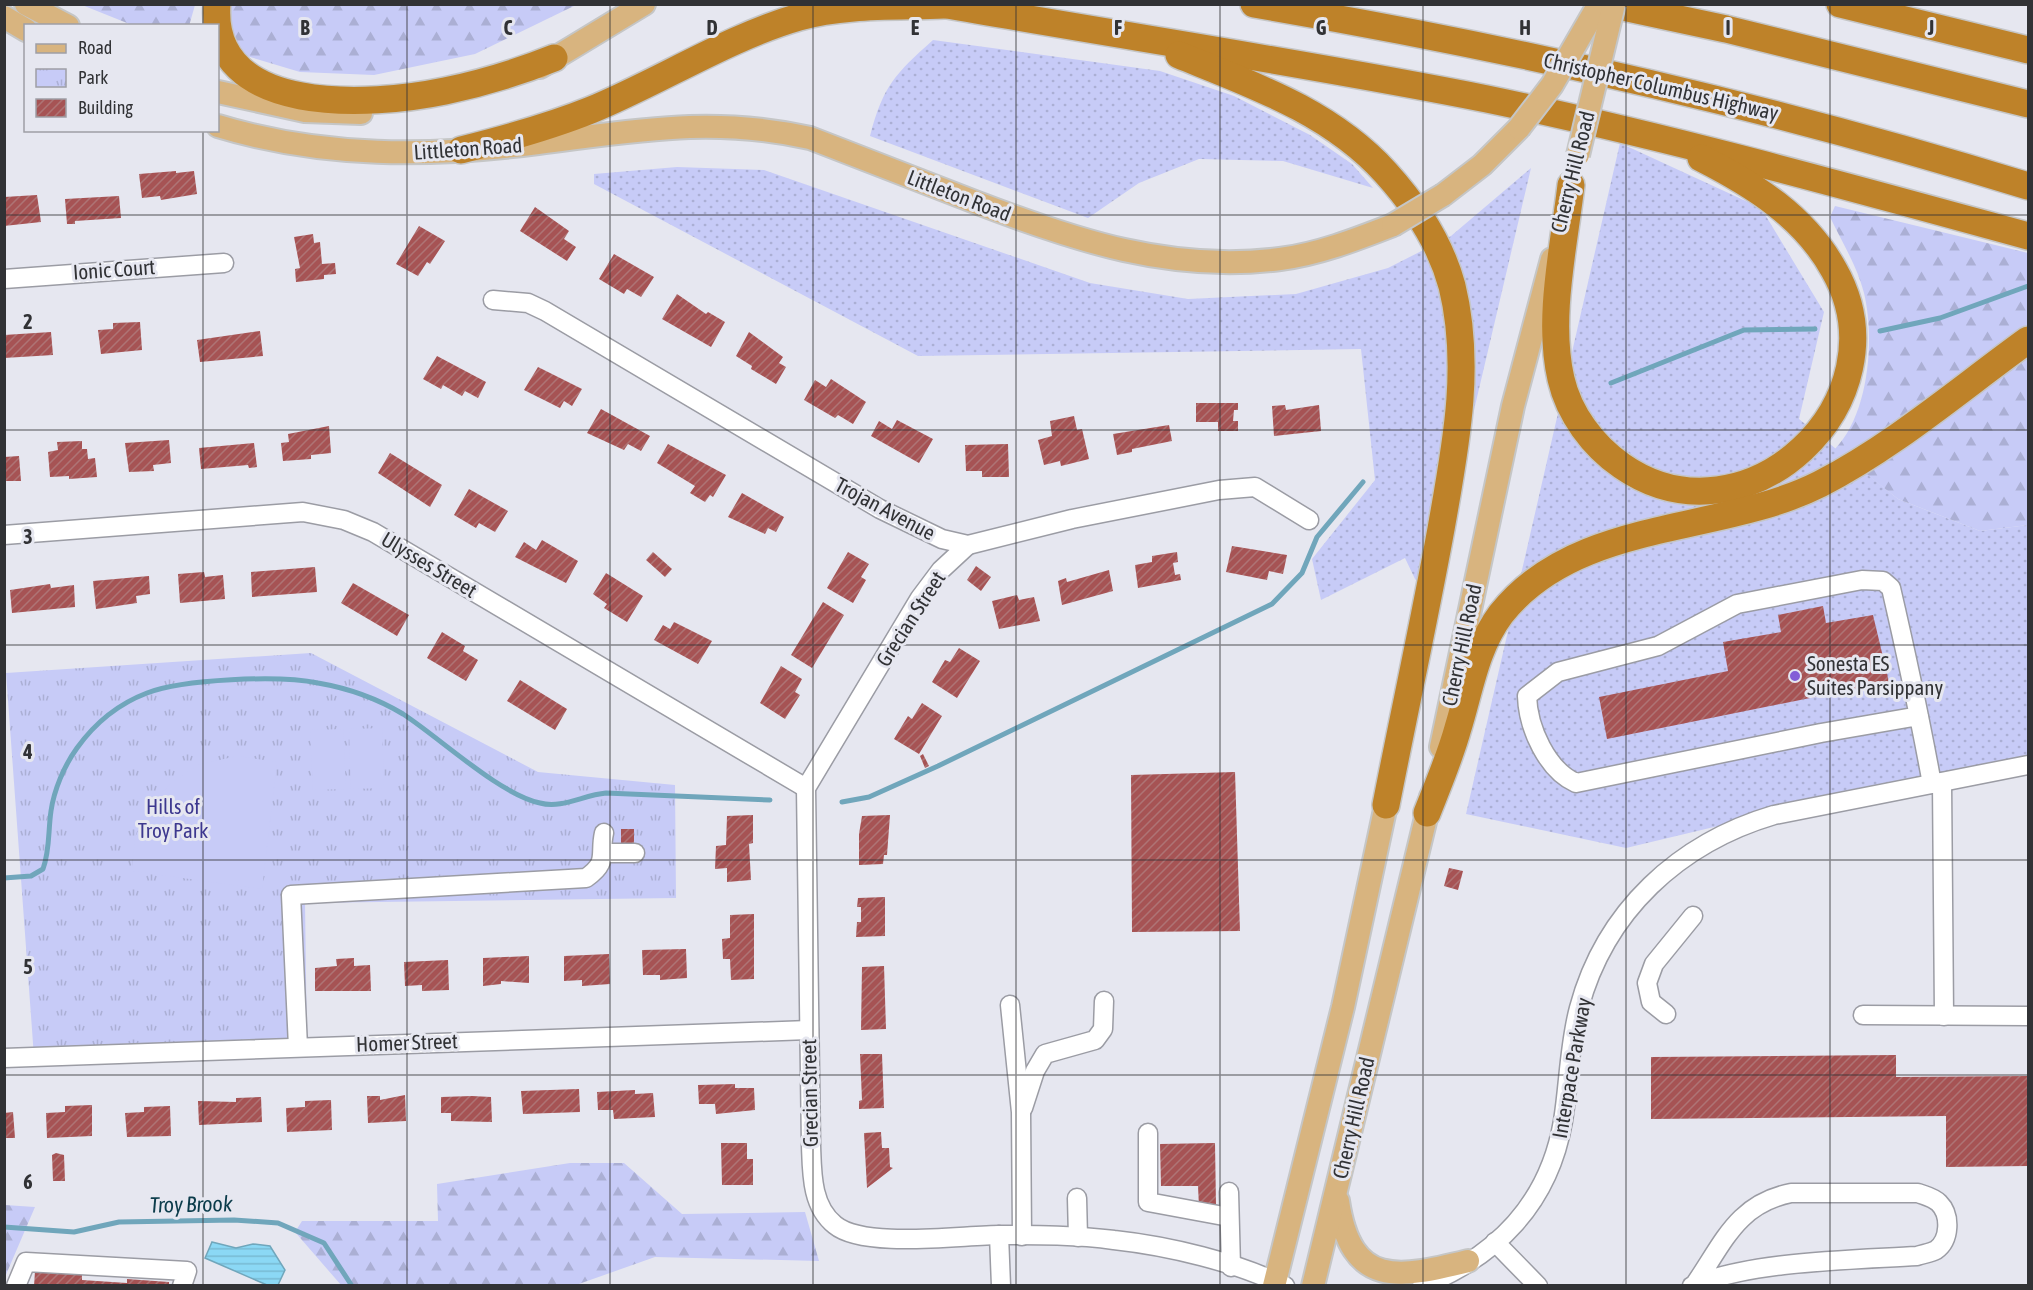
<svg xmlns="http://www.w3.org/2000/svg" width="2033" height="1290" viewBox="0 0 2033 1290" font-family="'Asap Condensed',sans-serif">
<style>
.grass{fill:url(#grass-dots)}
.forest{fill:url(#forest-firs)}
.park{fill:url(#park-tufts)}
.garden{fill:#c7cbf7}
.water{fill:url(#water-rules);stroke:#70a6bb;stroke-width:1.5}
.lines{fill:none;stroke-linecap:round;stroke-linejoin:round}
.stream{stroke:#70a6bb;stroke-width:5}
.building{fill:url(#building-hatch)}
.minor-casing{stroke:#9b9ca4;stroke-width:21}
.major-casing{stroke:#c5c6c6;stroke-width:26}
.highway-casing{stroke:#c5c6c6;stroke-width:30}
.minor{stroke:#fff;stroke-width:18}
.major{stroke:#d8b47f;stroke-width:22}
.highway{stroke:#be8229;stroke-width:27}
.major-bridge-casing{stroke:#c5c6c6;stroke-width:26;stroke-linecap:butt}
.major-bridge{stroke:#d8b47f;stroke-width:22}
.grid{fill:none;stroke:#313235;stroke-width:1.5;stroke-opacity:0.55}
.poi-dot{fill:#835dd7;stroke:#e6e7f0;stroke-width:2}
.labels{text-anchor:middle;stroke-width:6;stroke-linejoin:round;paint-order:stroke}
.street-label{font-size:21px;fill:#313235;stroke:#e6e7f0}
.poi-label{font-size:21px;fill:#313235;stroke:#e6e7f0;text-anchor:start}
.park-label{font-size:21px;fill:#3d388f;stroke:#e6e7f0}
.water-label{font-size:22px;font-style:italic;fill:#0c3c4b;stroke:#e6e7f0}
.grid-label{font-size:20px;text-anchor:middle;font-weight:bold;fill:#313235;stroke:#e6e7f0;stroke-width:6;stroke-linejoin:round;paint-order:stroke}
</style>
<defs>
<pattern id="grass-dots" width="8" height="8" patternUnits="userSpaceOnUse" patternTransform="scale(1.5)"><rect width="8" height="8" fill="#c7cbf7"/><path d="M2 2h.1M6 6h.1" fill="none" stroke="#abafd4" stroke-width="1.8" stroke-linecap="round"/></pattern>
<pattern id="forest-firs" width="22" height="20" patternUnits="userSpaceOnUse" patternTransform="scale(1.5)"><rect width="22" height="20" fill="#c7cbf7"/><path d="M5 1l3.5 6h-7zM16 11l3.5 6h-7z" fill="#abafd4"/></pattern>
<pattern id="park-tufts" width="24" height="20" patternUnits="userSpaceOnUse" patternTransform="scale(1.5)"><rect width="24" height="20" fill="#c7cbf7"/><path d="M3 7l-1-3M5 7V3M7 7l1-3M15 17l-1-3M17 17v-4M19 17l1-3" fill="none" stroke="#abafd4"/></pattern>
<pattern id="water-rules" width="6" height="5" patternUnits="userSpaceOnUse" patternTransform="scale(1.5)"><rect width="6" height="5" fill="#8bd8f5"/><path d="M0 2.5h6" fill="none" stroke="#78bad3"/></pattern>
<pattern id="building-hatch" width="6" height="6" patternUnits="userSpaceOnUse" patternTransform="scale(1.5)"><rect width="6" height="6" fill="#a65354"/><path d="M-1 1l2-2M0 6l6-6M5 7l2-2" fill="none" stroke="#ae7475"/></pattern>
</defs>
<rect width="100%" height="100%" fill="#e6e7f0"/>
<g class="grass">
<path d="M933,40L1160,71L1234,96L1310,135L1352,164L1373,188L1283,161L1199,159L1139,183L1088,218L870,136C883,86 895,74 933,40Z"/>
<polygon points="1620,143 1761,208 1824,312 1799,419 1898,499 1980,531 2028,525 2028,759 1881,787 1626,848 1466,814"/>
<polygon points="677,167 764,170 1090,283 1188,299 1296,294 1388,268 1451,236 1531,168 1430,597 1415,579 1405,558 1321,600 1312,559 1375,480 1361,349 918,356 594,184 594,174"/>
</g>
<g class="forest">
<polygon points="228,4 576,5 475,54 374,75 300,72 240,54 227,22"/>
<polygon points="82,5 195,5 189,26 132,25"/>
<path d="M1835,206L2028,253V525L1980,531L1898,499L1835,449C1869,414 1875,339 1864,293C1857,266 1842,242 1830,217Z"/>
<polygon points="570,1163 624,1163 682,1214 805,1212 819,1261 655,1257 576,1285 341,1285 295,1232 302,1221 438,1221 437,1184"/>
<polygon points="5,1205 35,1207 5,1277 4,1205"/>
</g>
<polygon class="park" points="311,653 538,772 675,785 676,898 305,903 307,1047 34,1057 6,673"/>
<g class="garden">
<polygon points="382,728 384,788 351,789 349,729"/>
<polygon points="343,729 346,789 313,790 310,730"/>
<polygon points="237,756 277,762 262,889 132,871 135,838 147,808 170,784 198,765"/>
</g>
<polygon class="water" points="212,1242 236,1248 253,1244 270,1246 285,1270 278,1285 267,1285 205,1258"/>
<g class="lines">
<g class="stream">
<polyline points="1880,331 1940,318 2028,286"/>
<polyline points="1611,383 1744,330 1815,329"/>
<polyline points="842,802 869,797 938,766 1272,604 1302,573 1317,537 1363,482"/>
<path d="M4,878L31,876L43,869C50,850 48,831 51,811C54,790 64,766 77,748C95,723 118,704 147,693C183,679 279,675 318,683C347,688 378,699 403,714C440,738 499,794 540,803C562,809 583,795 606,793L770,800"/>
<polyline points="4,1227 74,1232 119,1222 234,1220 278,1223 324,1243 352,1286"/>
</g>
</g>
<g class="building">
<polygon points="176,171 176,173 194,171 197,194 161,200 160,196 142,198 139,174"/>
<polygon points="37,195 41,222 4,226 4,197"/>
<polygon points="119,196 121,218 75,221 75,224 67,224 65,199"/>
<polygon points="535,207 569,231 564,239 576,247 567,261 520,231"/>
<polygon points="419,226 445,241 430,264 427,262 418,276 396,264"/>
<polygon points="313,234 314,243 320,242 322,264 335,263 336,274 324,275 324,279 296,282 295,269 300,268 294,237"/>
<polygon points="614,254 654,277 641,297 627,289 624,294 599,279"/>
<polygon points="677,294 706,314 708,312 725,322 711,347 662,319"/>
<polygon points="140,322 142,350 101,354 98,330 113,329 113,323"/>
<polygon points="260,331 263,356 200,362 197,340"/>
<polygon points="51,332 53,355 4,358 4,335"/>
<polygon points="749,332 783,357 779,363 786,367 776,384 751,369 752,366 736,356"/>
<polygon points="437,356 486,382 478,398 465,391 462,396 443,385 441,389 423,379"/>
<polygon points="538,367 582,389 572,406 564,401 560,408 524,390"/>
<polygon points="831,379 866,402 853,424 838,415 835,418 804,400 815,380 826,387"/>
<polygon points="1196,403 1238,403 1238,410 1234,410 1233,421 1238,421 1238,431 1218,431 1218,422 1196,422"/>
<polygon points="1285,405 1286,410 1319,405 1321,431 1274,436 1272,406"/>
<polygon points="601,409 650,436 641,451 628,444 624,450 587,433"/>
<polygon points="1074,416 1077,430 1082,429 1089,459 1061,466 1060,461 1044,465 1038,440 1052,436 1050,421"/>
<polygon points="897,420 933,439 919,463 871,436 879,421 892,429"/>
<polygon points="1169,425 1172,441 1132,449 1132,452 1117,455 1113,434"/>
<polygon points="329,426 331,453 311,455 311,459 283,461 281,443 289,442 288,434"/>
<polygon points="169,440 171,463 153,465 154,471 129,472 125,443"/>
<polygon points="82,441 82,449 87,449 88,459 95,458 97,477 69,479 69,476 50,477 48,452 58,450 57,442"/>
<polygon points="254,443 257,467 249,468 248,465 201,469 199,448"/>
<polygon points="668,444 726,475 713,497 710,495 705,502 690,493 695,486 657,463"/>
<polygon points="1008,444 1009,477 982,477 982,471 966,471 965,445"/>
<polygon points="390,453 442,485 430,507 378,473"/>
<polygon points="19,456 21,481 4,481 4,457"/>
<polygon points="469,489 508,511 495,532 479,523 476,528 454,515"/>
<polygon points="742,493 784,517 776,532 768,528 765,534 728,517"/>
<polygon points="542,540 578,561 566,583 515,557 524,542 536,550"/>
<polygon points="1232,546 1287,555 1283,574 1269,571 1267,580 1226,572"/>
<polygon points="653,552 672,569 665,577 646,560"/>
<polygon points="848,552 869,564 861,577 866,580 853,603 827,588"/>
<polygon points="1177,552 1178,562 1173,563 1175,575 1180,574 1181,580 1138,588 1135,565 1152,562 1152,556"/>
<polygon points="976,566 991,577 981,591 967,580"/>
<polygon points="315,567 317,592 252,597 251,572"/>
<polygon points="1109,570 1113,591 1062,605 1058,581 1066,578 1067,582"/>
<polygon points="204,572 205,577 223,575 225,599 180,603 178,574"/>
<polygon points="606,573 643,596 627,622 604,608 607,604 593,594"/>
<polygon points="149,576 150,594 136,596 137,603 96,609 93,581"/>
<polygon points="353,583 409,615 397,636 341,603"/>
<polygon points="50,584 51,588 74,585 75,607 12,613 10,590"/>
<polygon points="1017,595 1019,600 1034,597 1040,621 999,629 992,601"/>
<polygon points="823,602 844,615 812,668 791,655"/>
<polygon points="1823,606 1826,623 1873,615 1889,682 1607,739 1599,697 1728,671 1723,642 1781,632 1778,615"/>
<polygon points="674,622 712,641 698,664 654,640 663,625 670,629"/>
<polygon points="442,632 465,646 463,651 478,660 466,681 427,658"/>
<polygon points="959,648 980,661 957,698 932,682 945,660 950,662"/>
<polygon points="781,666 802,679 795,692 800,695 785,719 760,703"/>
<polygon points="520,680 567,709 555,730 507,701"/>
<polygon points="922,703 942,716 919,754 894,739 908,716 912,719"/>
<polygon points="923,754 929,766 925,768 920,756"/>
<polygon points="1235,772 1240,931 1132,932 1131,775"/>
<polygon points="753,815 753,843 749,844 751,880 727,882 727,868 715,869 716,846 726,845 727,816"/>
<polygon points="890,815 887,855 884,855 883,864 859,865 859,834 862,816"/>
<rect x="621" y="829" width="13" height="14"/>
<polygon points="1449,868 1463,871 1458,890 1444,886"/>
<polygon points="885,897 885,936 856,937 857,922 861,922 861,907 857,907 858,898"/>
<polygon points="754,914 754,979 731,980 730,959 723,959 722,939 730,938 730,915"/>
<polygon points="686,949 687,978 660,980 660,975 643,975 642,950"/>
<polygon points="609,954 610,984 582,986 582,980 564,981 564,956"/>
<polygon points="529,956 529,983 501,981 501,984 483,986 483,958"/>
<polygon points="354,958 354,966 370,965 371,991 315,991 315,968 337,966 336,959"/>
<polygon points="448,960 449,990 422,991 422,985 405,986 404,962"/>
<polygon points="884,966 886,1029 861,1030 862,967"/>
<polygon points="860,1054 882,1054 884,1108 859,1109 859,1101 862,1100"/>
<polygon points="1896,1055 1896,1077 2028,1076 2028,1166 1946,1167 1946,1116 1651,1119 1651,1057"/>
<polygon points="735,1084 735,1088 754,1088 755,1110 716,1114 715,1104 699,1104 698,1085"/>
<polygon points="579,1089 580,1112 523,1114 521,1091"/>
<polygon points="635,1090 635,1094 653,1093 655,1117 614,1119 613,1110 598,1110 597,1092"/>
<polygon points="405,1095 406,1121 368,1123 367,1096 380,1096 380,1100"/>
<polygon points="472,1096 491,1097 492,1122 451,1121 451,1113 441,1113 441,1097"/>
<polygon points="261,1097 262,1122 199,1125 198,1101 236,1102 236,1098"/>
<polygon points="331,1100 332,1130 287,1132 286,1108 305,1107 305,1101"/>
<polygon points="92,1105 92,1136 47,1138 46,1113 65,1112 65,1106"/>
<polygon points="170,1106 171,1136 127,1137 125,1113 144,1112 144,1107"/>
<polygon points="13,1112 15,1138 4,1138 4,1113"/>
<polygon points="881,1132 882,1148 889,1148 890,1167 893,1168 867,1188 864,1133"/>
<polygon points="721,1143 747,1143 747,1159 753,1159 753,1185 722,1185"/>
<polygon points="1215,1143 1216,1206 1199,1207 1198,1186 1161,1186 1160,1144"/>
<polygon points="56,1153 64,1155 65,1181 53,1181 52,1155"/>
<polygon points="35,1271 82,1275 82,1280 127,1283 127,1279 169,1282 169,1286 34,1286"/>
</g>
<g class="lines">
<defs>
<g id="minor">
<polyline points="4,279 224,263"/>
<polyline points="493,300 528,303 545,311 880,509 942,539 968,545 1072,519 1219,490 1255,487 1309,520"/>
<polyline points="4,535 303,512 344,520 373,532 806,788"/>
<path d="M968,545L941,570L920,598L806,788L811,1145C812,1172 811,1206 835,1225C864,1249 961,1235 1000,1235C1038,1235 1077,1235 1114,1240C1169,1246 1236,1262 1285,1286"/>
<path d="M1919,716L1821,733L1576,783C1547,770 1528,728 1527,696L1558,672L1658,646L1737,604L1862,580L1883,581L1891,588C1906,653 1920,718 1932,784"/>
<polyline points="1942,782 1944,1016"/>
<polyline points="604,853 635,853"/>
<polyline points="1010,1005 1021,1112 1022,1236"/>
<polyline points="1666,1014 1651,1002 1647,983 1654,964 1693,916"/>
<polyline points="1863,1015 2028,1016"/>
<path d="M298,1047L291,895L586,878C609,862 599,855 604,833"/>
<polyline points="4,1058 809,1030"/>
<polyline points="1023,1108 1035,1071 1045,1054 1095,1040 1103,1029 1104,1001"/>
<polyline points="1148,1133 1148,1202 1229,1217"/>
<polyline points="1229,1192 1231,1267"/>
<polyline points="1077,1198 1078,1237"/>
<polyline points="999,1235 1001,1286"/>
<polyline points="1495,1242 1538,1286"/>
<polyline points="16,1286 26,1262 187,1271 182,1286"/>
<path d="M1422,1286C1497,1256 1549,1203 1563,1121C1569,1084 1569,1045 1579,1008C1605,911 1679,843 1774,815L2028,765"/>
<path d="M1692,1286C1751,1261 1852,1260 1917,1256C1922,1254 1931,1253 1936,1250C1950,1240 1951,1215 1939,1203C1933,1197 1926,1196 1918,1193H1791C1737,1204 1724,1242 1695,1284"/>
</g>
<g id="major">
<polyline points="26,4 68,26"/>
<polyline points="4,17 26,30"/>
<polyline points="540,67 644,4"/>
<polyline points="218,92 305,111 361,113"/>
<path d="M218,126C323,158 430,157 538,143C635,131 711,116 810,138C865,159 920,181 975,202C1074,240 1172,273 1280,259C1319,254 1357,239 1393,225"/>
<polyline points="1443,195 1482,165 1519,128"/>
<polyline points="1441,747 1513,406 1552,259"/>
<path d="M1338,1201C1351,1289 1399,1278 1468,1261"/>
<polyline points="1274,1286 1343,1007 1386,805"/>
<polyline points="1313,1286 1431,797"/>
</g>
<g id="highway">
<path d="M217,4C208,118 373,106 445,91C483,83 519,72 554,58"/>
<path d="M942,4C1123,36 1306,63 1487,99C1670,137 1849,187 2028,236"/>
<path d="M1254,4C1516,48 1775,108 2028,186"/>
<polyline points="1609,4 1726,29 2028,104"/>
<polyline points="1840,4 2028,50"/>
<path d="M1179,55C1253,85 1331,112 1386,173C1415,205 1441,245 1452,286C1472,367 1455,449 1441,529C1424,622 1404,713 1386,805"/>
<path d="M461,150C505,139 549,127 591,110C659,82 729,37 799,17C845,4 897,7 944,5"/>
<path d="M1571,185C1564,246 1547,319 1561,379C1569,414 1593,446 1622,466C1746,552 1908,400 1834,270C1805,217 1754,185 1701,158"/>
<path d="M1427,813C1438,785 1450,757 1458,728C1470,689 1476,647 1501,614C1577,518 1719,535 1820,484C1894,446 1960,389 2028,340"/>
</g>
</defs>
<use href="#minor" class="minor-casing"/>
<use href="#major" class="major-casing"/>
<use href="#highway" class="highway-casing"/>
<use href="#minor" class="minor"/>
<use href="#major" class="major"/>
<use href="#highway" class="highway"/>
<defs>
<g id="major-bridge">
<polyline points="1519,128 1552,85 1599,4"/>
<polyline points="1578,155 1614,4"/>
<polyline points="1393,225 1443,195"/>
</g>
</defs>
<use href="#major-bridge" class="major-bridge-casing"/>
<use href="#major-bridge" class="major-bridge"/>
</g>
<path class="grid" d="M203,4V26M407,4V1286M610,4V1286M813,4V1286M1016,4V1286M1220,4V1286M1423,4V1286M1626,4V1286M1830,4V1286M203,130V1286M4,215H2028M4,430H2028M4,645H2028M4,860H2028M4,1075H2028"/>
<circle class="poi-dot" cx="1795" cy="676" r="6"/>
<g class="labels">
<g class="street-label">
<text transform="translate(1661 87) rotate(13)" y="7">Christopher Columbus Highway</text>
<text transform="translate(468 149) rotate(-4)" y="7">Littleton Road</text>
<text transform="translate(1573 172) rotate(-76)" y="7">Cherry Hill Road</text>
<text transform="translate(959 196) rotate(21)" y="7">Littleton Road</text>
<text transform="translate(114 270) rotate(-4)" y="7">Ionic Court</text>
<text transform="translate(885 509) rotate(28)" y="7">Trojan Avenue</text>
<text transform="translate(429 565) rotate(31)" y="7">Ulysses Street</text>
<text transform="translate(911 619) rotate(-57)" y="7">Grecian Street</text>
<text transform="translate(1462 645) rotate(-78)" y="7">Cherry Hill Road</text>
<text transform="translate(407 1043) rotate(-2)" y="7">Homer Street</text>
<text transform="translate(1572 1068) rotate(-80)" y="7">Interpace Parkway</text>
<text transform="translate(810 1093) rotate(-91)" y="7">Grecian Street</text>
<text transform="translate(1354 1118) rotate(-77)" y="7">Cherry Hill Road</text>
</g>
<g class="poi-label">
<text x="1807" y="671">Sonesta ES<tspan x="1807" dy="24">Suites Parsippany</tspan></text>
</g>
<g class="park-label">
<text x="173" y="814">Hills of<tspan x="173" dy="24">Troy Park</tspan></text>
</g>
<g class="water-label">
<text transform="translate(191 1204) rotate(-1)" y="8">Troy Brook</text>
</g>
</g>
<g class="grid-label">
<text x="305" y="35">B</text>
<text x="508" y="35">C</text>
<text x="712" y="35">D</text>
<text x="915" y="35">E</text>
<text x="1118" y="35">F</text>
<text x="1321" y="35">G</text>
<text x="1525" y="35">H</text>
<text x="1728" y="35">I</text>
<text x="1931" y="35">J</text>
<text x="28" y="329">2</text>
<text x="28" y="544">3</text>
<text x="28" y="759">4</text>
<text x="28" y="974">5</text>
<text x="28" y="1189">6</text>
</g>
<rect width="2033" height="1290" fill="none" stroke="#313235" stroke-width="12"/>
<rect x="24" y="24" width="195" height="108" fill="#e6e7f0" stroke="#9e9fa5" stroke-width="1.5"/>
<rect x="36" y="44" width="30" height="9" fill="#d8b47f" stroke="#9e9fa5" stroke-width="1.5"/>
<text x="78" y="54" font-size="18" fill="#313235">Road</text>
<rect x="36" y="69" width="30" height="18" fill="url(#park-tufts)" stroke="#9e9fa5" stroke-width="1.5"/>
<text x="78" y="84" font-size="18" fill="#313235">Park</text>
<rect x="36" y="99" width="30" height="18" fill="url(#building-hatch)" stroke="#9e9fa5" stroke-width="1.5"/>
<text x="78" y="114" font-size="18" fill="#313235">Building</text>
</svg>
